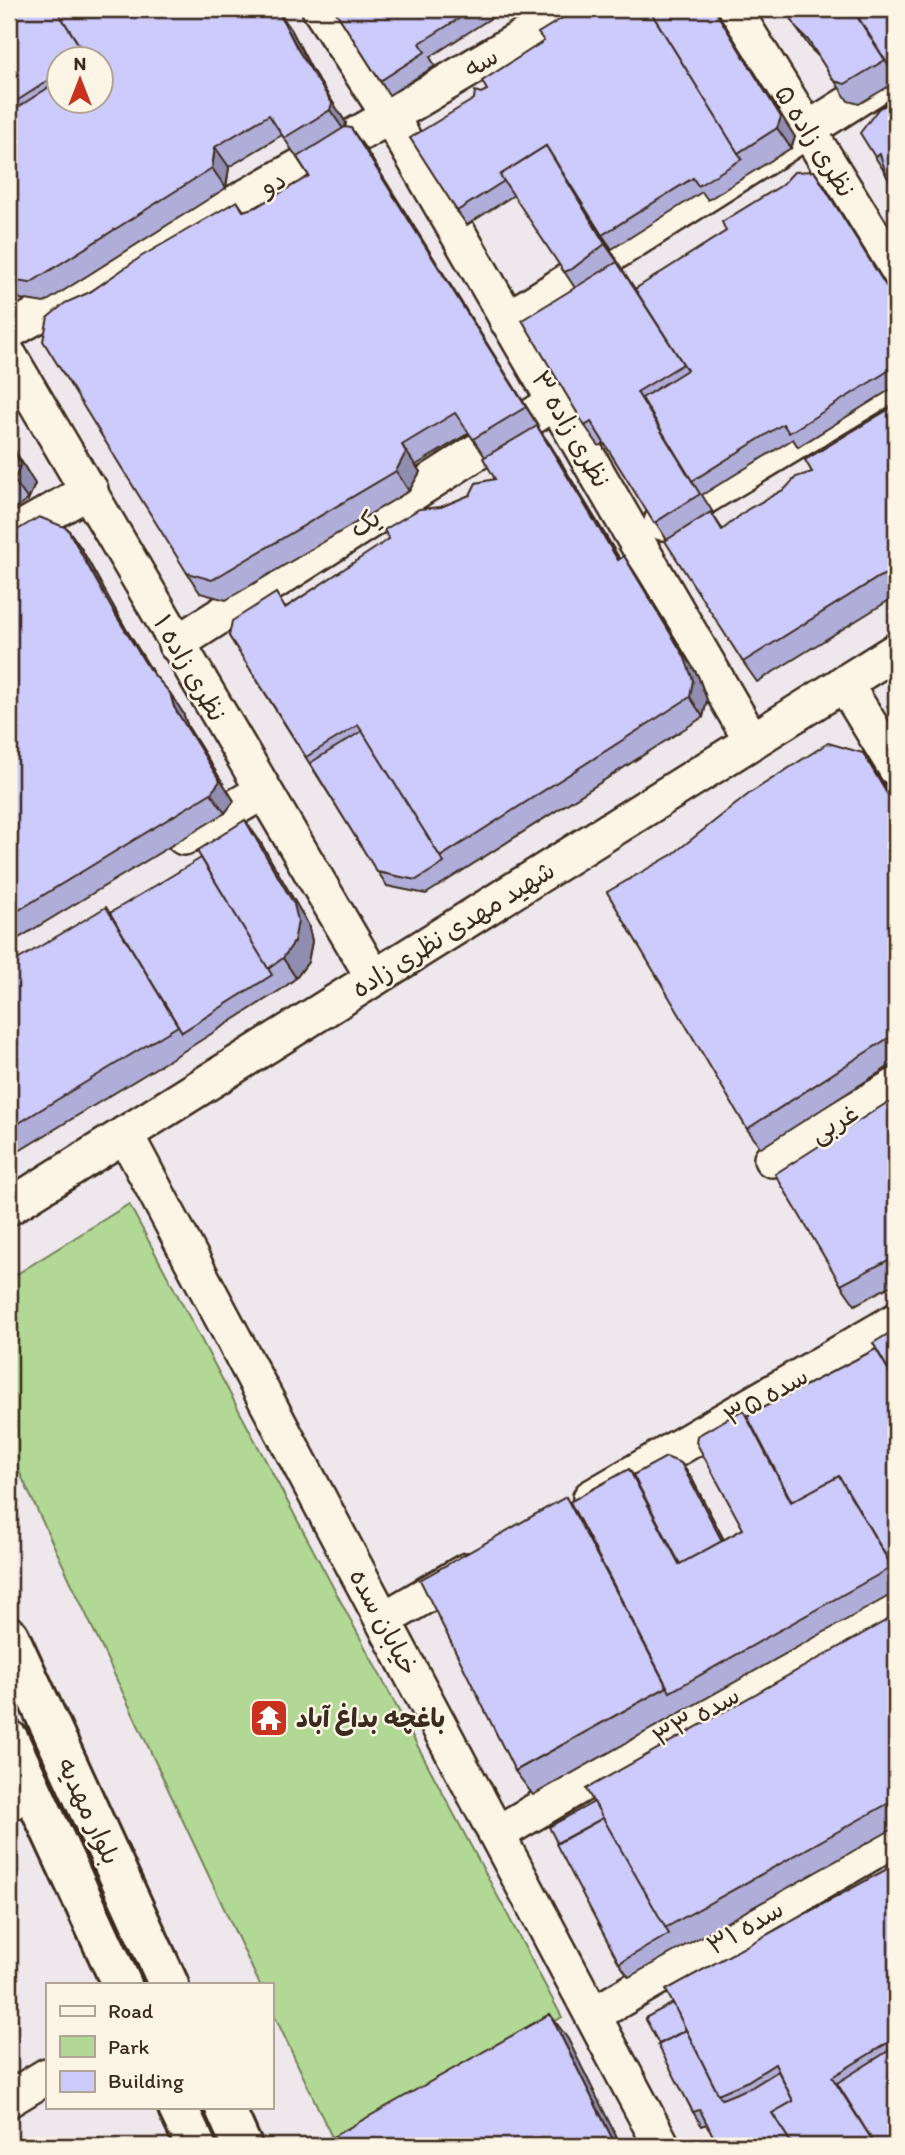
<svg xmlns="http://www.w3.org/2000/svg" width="905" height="2155" viewBox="0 0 905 2155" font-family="Itim,'Playpen Sans Arabic',sans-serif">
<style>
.green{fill:#b1d894;stroke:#768159;stroke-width:2}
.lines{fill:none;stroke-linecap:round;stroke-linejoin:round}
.minor-casing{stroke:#3b2a1e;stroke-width:40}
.major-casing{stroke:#3b2a1e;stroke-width:44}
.minor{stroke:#fcf5e5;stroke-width:35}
.major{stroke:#fcf5e5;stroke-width:38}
.wall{fill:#b0aed9;stroke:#3b2a1e;stroke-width:2;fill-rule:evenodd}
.shaded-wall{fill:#908db0;stroke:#3b2a1e;stroke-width:2}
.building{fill:#cdcafc;stroke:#3b2a1e;stroke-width:2}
.labels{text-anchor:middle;stroke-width:5;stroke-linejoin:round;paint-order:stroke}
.street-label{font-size:26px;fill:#3b2a1e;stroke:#fcf5e5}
.poi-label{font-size:26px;font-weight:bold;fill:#3b2a1e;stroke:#fcf5e5;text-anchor:start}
</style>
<rect width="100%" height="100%" fill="#eee8ec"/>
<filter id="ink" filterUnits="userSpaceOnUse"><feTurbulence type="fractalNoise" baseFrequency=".0143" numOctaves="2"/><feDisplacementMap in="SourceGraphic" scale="14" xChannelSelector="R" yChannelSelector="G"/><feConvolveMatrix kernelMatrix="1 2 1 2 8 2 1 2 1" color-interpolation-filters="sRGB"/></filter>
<g filter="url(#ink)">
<polygon class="green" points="129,1204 562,2017 341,2146 336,2146 271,2008 271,1985 260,1985 9,1450 9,1279"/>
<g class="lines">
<defs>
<g id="minor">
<polyline points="320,9 390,116 752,741"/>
<polyline points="733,9 896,273"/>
<polyline points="507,320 896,74"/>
<polyline points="9,331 390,116 571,9"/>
<polyline points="9,356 374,978"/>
<polyline points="662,522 896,381"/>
<polyline points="9,536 90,490"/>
<polyline points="176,644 555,402"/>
<polyline points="844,683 896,768"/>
<polyline points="184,837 262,792"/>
<polyline points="125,1134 662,2146"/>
<polyline points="772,1159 896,1086"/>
<polyline points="9,1207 896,651"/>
<polyline points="591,1498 896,1321"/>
<polyline points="383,1620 467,1571"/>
<polyline points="9,1803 31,1789"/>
<polyline points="497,1834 896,1599"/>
<polyline points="593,2015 896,1838"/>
<polyline points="9,2099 47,2076"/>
</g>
<g id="major">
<polyline points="9,1636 169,1985"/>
<polyline points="9,1740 122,1985"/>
<polyline points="178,2108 196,2146"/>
<polyline points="225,2108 242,2146"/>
</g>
</defs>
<use href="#minor" class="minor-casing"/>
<use href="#major" class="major-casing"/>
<use href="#minor" class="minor"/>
<use href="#major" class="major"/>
</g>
<g class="wall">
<path d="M9,9L291,29L312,70L346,123L345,127L365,148L539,427L538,428L551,446L620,559L624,556L637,576L698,676L707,700L703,717L426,894L387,886L229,636L286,607L441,507L470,495L495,479L485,457L469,433L416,465L420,472L409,491L226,600L200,593L187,573L90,292L237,201L244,211L256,207L309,176L282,135L229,167L226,188L44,303L20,299L9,283ZM60,60H102L60,102Z"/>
<polygon points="334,9 505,9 430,57 435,66 389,95"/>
<polygon points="577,9 715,9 795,137 791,148 708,200 702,192 612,249 603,236 619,264 635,289 824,185 896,301 896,386 798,447 793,439 702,495 714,514 713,515 723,530 812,472 896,405 896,596 757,682 743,662 667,540 604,443 599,446 585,426 575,288 514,195 467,225 457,211 474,99 487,90 544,41"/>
<polygon points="896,9 896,82 859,104 848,101 819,57 811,49 797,29"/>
<polygon points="896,101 896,190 875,157"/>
<polygon points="9,441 35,484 28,500 9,512"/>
<polygon points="67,528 81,548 126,629 155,676 170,693 183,713 188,727 234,801 225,813 9,944 9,535"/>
<polygon points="863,753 877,773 896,805 896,1062 761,1148 747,1129"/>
<polygon points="259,840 308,924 312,941 308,962 296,978 282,989 192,1046 9,1157 9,965 110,913"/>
<polygon points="896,1097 896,1283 855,1305 841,1285"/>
<polygon points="896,1329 896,1592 533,1795 515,1771 570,1502 629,1469 633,1475 691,1477 724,1540 743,1529 743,1410 747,1416 876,1349"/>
<polygon points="896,1615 896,1827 629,1977 619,1963 594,1802"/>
<polygon points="896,1864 896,2146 707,2124 702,2126 693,2112 659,2044 673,2003"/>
</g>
<g class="shaded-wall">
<polygon points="277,9 291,29 312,70 346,123 344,130 330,110"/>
<polygon points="714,9 715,9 795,137 791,148 777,128"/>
<polygon points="351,128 365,148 539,427 526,407"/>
<polygon points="546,146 560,166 619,264 605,244"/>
<polygon points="215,147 229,167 226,188 212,168"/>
<polygon points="814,171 824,185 896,301 896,302"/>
<polygon points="537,426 551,446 632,580 618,560"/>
<polygon points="9,441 35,484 28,500 14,480"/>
<polygon points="402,445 420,472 409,491 396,471"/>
<polygon points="67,528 81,548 126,629 163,689 149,669 112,609"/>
<polygon points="624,556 637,576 698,676 707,700 703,717 690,697"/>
<polygon points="170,693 183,713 188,727 234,801 225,813 211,793 174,707"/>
<polygon points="863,753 877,773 896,805 896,809"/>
<polygon points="245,820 259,840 308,924 312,941 308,962 296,978 283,958"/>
<polygon points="681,1463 691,1477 735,1561 725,1547"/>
<polygon points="550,2014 568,2039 621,2146 616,2146"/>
</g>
<g class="building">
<polygon points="9,9 56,9 86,56 81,60 60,60 60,73 9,106"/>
<polygon points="56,9 277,9 298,50 332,103 330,110 284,138 269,115 215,147 212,168 30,283 9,280 9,113 60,80 60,102 102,102 102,60 89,60"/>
<polygon points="334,9 474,9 420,43 425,52 380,81"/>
<polygon points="577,9 649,9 742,159 698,186 693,178 602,235 546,146 500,175 504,181 457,211 410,138 474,99 475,91 481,93 487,90 482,81 544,41 538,33"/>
<polygon points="649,9 714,9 781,117 777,128 738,153"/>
<polygon points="786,9 852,9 885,60 845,84 834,81 808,40 797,29"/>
<polygon points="853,9 896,9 896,61 889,66"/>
<polygon points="896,101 896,186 887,177 880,154 875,157 860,133 879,108"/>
<polygon points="345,127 351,128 526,407 473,439 455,413 402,445 406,452 396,471 212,580 187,573 43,341 48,317 65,303 90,292 142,256 237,201 243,211 256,207 309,176 297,157"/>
<polygon points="546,146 605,244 572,269 564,272 500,175"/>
<polygon points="814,171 896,302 896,366 789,433 783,424 692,481 642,398 687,370 635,289 726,231 722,222 782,185 794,172"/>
<polygon points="617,262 683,364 637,392 700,494 654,523 591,422 585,426 522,320"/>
<polygon points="896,405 896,570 879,577 743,662 665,541 711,512 722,530 748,509 785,489 796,477 812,472 805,460"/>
<polygon points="537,426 618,560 624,556 684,656 693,680 690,697 440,857 358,725 306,757 229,636 232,621 276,593 285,608 389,539 384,530 419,509 441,507 470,495 476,483 495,479 483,458"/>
<polygon points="9,444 21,464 14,480 9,483"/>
<polygon points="39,517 67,528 112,609 149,669 170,693 174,707 220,781 211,793 9,916 9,535"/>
<polygon points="896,700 896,723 887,706"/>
<polygon points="362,731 444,863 416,880 377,872 310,763"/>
<polygon points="828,743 863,753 896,809 896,1033 747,1129 607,892 673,854 750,793"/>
<polygon points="245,820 294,904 298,921 294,942 283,958 268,969 197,851"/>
<polygon points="201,858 272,975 182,1032 110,913"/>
<polygon points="106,907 178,1026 9,1129 9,965"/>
<polygon points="896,1097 896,1256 841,1285 775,1174"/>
<polygon points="896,1329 896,1383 873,1343"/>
<polygon points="876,1349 896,1383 896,1573 839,1476 792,1502 747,1416"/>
<polygon points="743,1410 791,1502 839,1476 892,1567 670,1692 570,1502 629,1469 679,1564 743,1529 696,1442 697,1436"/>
<polygon points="666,1457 681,1463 722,1541 680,1564 633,1475"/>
<polygon points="566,1497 667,1687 515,1771 420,1580"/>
<polygon points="896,1615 896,1799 665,1928 586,1789"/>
<polygon points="594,1802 603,1818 557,1843 549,1827"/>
<polygon points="603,1818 669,1934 619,1963 556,1844"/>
<polygon points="896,1864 896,2054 889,2042 832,2077 876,2146 793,2146 772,2113 793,2101 775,2064 748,2081 718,2094 666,1990"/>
<polygon points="673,2003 686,2030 659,2044 645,2018"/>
<polygon points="550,2014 616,2146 324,2146 322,2143"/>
<polygon points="686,2030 718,2094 722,2099 752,2087 778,2071 793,2101 772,2113 793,2146 718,2146 700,2110 693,2112 658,2045"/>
<polygon points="893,2048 896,2054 896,2146 876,2146 837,2083"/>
</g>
</g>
<defs>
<symbol id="temple-square" viewBox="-11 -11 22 22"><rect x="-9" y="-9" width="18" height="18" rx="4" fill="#c8321e" stroke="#fcf5e5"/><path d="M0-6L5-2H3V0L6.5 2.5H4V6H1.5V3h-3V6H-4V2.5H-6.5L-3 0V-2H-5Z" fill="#fff"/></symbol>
</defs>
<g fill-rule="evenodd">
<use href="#temple-square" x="247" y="1696" width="44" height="44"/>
</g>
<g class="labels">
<g class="street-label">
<text transform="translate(481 62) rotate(-31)" y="9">سه</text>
<text transform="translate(815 141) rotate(58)" y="9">نظری زاده ۵</text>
<text transform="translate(273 183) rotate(-29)" y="9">دو</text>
<text transform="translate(571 429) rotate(60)" y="9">نظری زاده ۳</text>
<text transform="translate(365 523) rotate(-33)" y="9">یک</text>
<text transform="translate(190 668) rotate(60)" y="9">نظری زاده ۱</text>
<text transform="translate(453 929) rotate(-32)" y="9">شهید مهدی نظری زاده</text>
<text transform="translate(834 1123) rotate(-30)" y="9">غربی</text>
<text transform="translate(766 1396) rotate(-30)" y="9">سده ۳۵</text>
<text transform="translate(384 1622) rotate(62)" y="9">خیابان سده</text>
<text transform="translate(696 1716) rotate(-30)" y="9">سده ۳۳</text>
<text transform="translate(89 1811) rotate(65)" y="9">بلوار مهدیه</text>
<text transform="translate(745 1927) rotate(-30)" y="9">سده ۳۱</text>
</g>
<g class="poi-label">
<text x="296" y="1727">باغچه بداغ آباد</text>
</g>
</g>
<rect width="905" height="2155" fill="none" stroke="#fcf5e5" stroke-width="35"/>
<rect x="18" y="18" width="870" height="2120" fill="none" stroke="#3b2a1e" stroke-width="2.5" filter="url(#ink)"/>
<rect x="46" y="1983" width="228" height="126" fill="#fcf5e5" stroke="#afa495" stroke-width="2"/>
<rect x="60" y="2006" width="35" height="10" fill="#fcf5e5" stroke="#afa495" stroke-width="2"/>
<text x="108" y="2018" font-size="21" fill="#3b2a1e">Road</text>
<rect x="60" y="2036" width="35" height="21" fill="#b1d894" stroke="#afa495" stroke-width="2"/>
<text x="108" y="2054" font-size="21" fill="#3b2a1e">Park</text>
<rect x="60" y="2071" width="35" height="21" fill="#cdcafc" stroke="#afa495" stroke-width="2"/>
<text x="108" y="2088" font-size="21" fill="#3b2a1e">Building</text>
<g transform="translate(80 80)"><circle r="33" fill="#fcf5e5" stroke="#afa495" stroke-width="2"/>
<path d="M0-5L12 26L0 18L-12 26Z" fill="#c8321e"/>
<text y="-10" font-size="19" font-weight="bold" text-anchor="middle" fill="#3b2a1e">N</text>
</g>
</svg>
